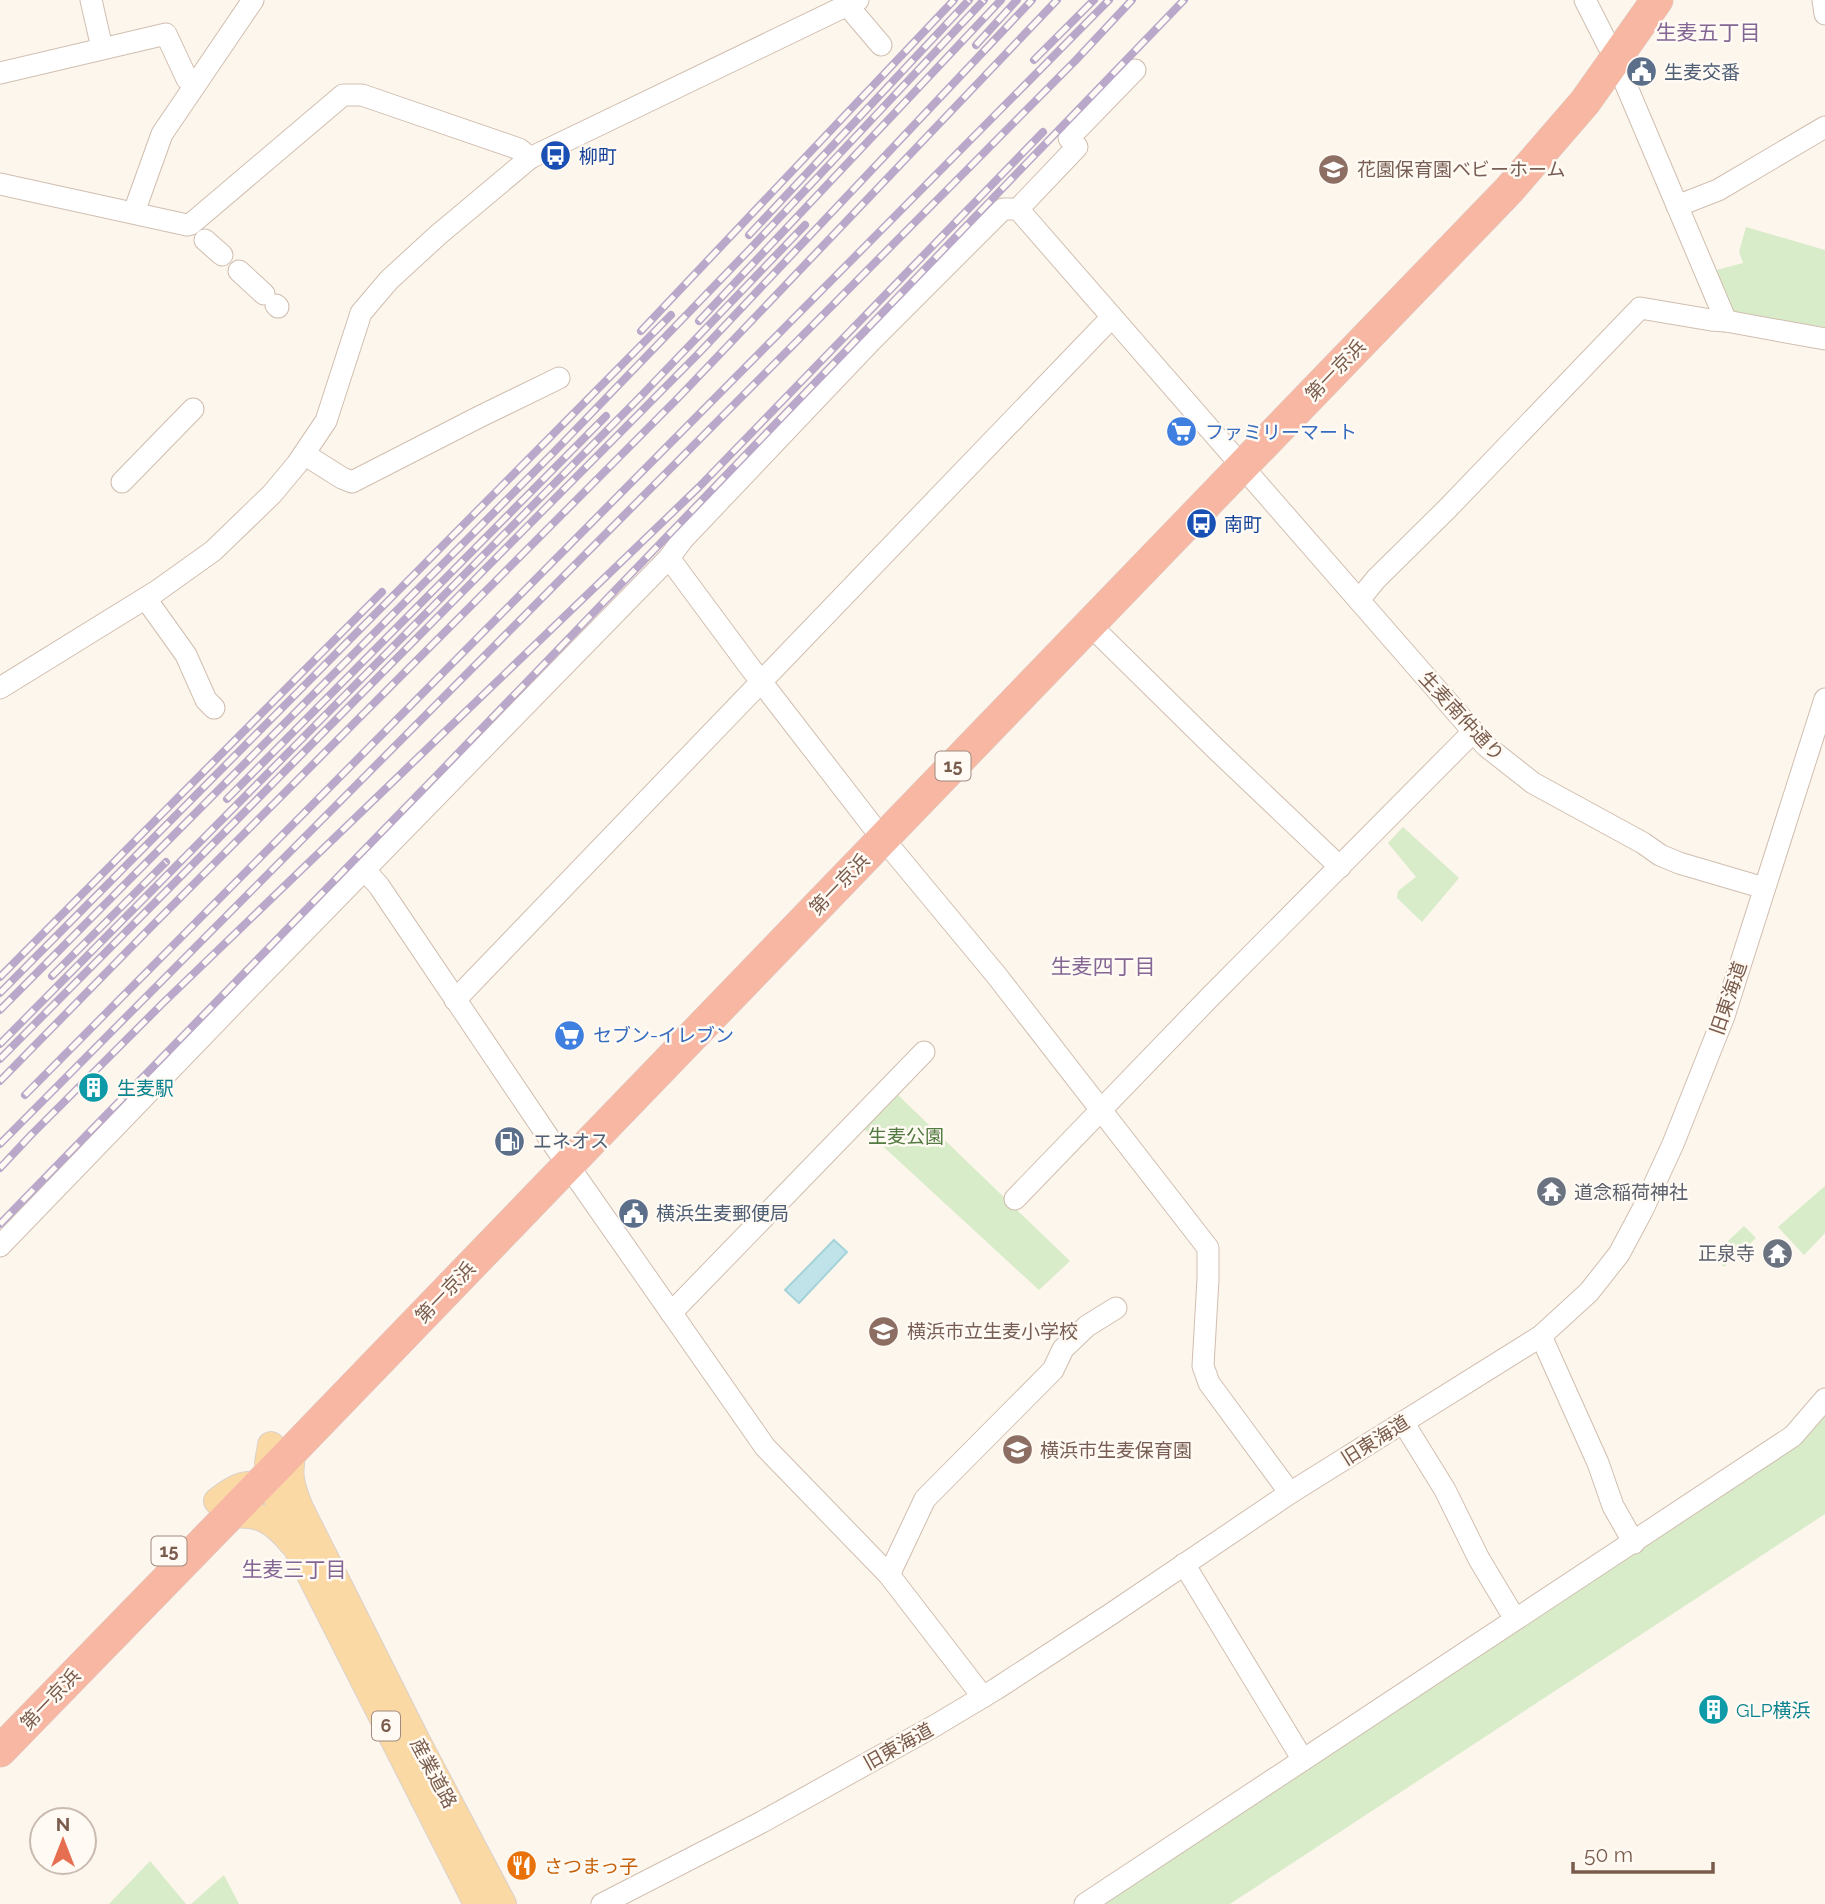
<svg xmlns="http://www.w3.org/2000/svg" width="1825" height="1904" viewBox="0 0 1825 1904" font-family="Raleway,'Noto Sans JP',sans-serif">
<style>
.green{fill:#d8ecc9}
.water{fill:#bfe3e8;stroke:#a5d3da;stroke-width:2}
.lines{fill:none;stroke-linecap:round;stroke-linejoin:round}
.minor-casing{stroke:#d1beb0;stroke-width:23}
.major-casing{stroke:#dad1cd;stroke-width:28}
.highway-casing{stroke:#dad1cd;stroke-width:33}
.minor{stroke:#fff;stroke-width:21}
.major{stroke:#fbd9a5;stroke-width:26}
.highway{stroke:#f7b7a3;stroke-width:32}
.rail-casing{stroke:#b9a8c9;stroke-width:8}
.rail{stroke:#fffaf3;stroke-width:5;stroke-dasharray:16;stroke-linecap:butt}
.labels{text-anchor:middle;stroke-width:5;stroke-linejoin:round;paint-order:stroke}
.shield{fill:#fffaf3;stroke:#a28b7f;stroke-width:2}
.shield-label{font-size:18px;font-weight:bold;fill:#7a5c4d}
.service-label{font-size:19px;fill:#4e5e75;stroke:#fffaf3;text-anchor:start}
.transit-label{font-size:19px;fill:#164399;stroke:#fffaf3;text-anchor:start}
.education-label{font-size:19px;fill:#785e54;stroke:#fffaf3;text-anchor:start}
.street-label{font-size:19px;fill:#7a5c4d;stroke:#fffaf3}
.shop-label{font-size:19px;fill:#366cbe;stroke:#fffaf3;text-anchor:start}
.culture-label{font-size:19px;fill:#0d838f;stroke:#fffaf3;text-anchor:start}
.park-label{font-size:19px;fill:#537a41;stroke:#fffaf3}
.worship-label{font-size:19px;fill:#5b616d;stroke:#fffaf3;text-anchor:start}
.food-label{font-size:19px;fill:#c56008;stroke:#fffaf3;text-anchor:start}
.neighbourhood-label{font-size:21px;fill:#846695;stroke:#fffaf3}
</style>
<rect width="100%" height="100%" fill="#fdf6ec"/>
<g class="green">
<polygon points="1746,227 1825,250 1825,333 1731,315 1713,271 1743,263 1739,252"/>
<polygon points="1403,827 1459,878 1422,922 1397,898 1398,891 1416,877 1388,843"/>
<polygon points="898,1095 1070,1261 1039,1290 863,1128"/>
<polygon points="1825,1186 1825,1233 1804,1255 1778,1227"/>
<polygon points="1744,1226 1756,1238 1724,1267 1713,1255"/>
<polygon points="1825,1413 1825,1514 1230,1904 1099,1904"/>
<polygon points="150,1861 186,1904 109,1904"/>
<polygon points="224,1875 239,1904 191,1904"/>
</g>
<polygon class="water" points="834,1240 847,1252 799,1303 785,1290"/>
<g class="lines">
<defs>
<g id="minor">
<polyline points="91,0 102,48"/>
<polyline points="1585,0 1615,59 1726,321"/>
<polyline points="1823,0 1825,14"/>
<polyline points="847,5 881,45"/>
<polyline points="0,73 166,34 187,79 194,85"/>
<polyline points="0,184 187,225 191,224 343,95 362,95 519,149 530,158"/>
<polyline points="1677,206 1718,190 1825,127"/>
<polyline points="1018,209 1486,746 1533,783 1643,843 1660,855 1679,863 1764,888"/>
<polyline points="134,212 162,134 253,0"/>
<polyline points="205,240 222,255"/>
<polyline points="239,271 264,294"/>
<polyline points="276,305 278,307"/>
<polyline points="304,454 342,478 352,482 479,417 559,378"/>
<polyline points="122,482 193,409"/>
<polyline points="669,558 749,666 871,824 997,976 1208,1248 1208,1279 1203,1366 1209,1383 1290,1493"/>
<polyline points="146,599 186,655 206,700 214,708"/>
<polyline points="1359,600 1376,579 1448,508 1640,308 1711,320 1726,321 1825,339"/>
<polyline points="1090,625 1217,750 1340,867"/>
<polyline points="0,688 157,591 213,551 272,494 297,464 326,421 361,313 389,280 438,235 530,158 858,0"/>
<polyline points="364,869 379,886 547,1135 765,1447 889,1575 983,1697"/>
<polyline points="455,1000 1112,317"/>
<polyline points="1015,1199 1209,998 1473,732"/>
<polyline points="0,1246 249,988 669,558 683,539 871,341 1003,209 1018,209 1077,147 1069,138 1135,70"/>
<polyline points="671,1313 924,1052"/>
<polyline points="1541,1336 1598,1463 1613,1506 1634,1543"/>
<polyline points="1403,1422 1445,1490 1479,1559 1515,1619"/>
<polyline points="1184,1564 1303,1760"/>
<polyline points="889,1575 925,1499 1053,1370 1063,1349 1087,1326 1116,1308"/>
<polyline points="602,1904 762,1822 936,1725 996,1689 1111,1614 1290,1493 1541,1336 1589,1292 1619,1254 1643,1209 1673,1144 1724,1016 1825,699"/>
<polyline points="1085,1904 1793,1436 1825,1399"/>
</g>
<g id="major">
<polyline points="271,1445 268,1463 271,1484 296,1547 477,1904"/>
<path d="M294,1449C287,1472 291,1486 300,1508L418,1743L503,1904"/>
<path d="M217,1501C234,1488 243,1482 264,1486"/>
<path d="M229,1515C259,1512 273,1520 292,1543"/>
</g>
<polyline id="highway" points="0,1751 294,1449 1508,191 1585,102 1657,0"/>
</defs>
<use href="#minor" class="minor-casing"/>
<use href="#major" class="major-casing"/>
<use href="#highway" class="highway-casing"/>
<use href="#minor" class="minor"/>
<use href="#major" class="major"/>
<use href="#highway" class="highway"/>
<defs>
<g id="rail">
<polyline points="976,45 1017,0"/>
<polyline points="1034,60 1094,0"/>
<polyline points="749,235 969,0"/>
<polyline points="699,321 1001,0"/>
<polyline points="641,331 954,0"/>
<polyline points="227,799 606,416"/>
<polyline points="52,976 166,862"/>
<polyline points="0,977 382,592"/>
<polyline points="0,993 671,315"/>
<polyline points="0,1010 555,451 750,249 984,0"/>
<polyline points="0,1044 640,397 805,225"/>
<polyline points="0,1059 700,352 1032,0"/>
<polyline points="0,1081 151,927 679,397 1057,0"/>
<polyline points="25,1095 1109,0"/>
<polyline points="0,1144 1076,60 1132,0"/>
<polyline points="0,1168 31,1135 163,1003 699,487 1043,132"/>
<polyline points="0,1224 439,773 1184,0"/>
</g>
</defs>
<use href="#rail" class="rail-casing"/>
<use href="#rail" class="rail"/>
</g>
<defs>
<symbol id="civic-disc" viewBox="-11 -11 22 22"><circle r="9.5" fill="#5c6f8a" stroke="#fffaf3"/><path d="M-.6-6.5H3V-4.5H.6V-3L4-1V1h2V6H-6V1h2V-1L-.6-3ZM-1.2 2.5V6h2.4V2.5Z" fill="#fff"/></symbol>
<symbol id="bus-disc" viewBox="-11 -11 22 22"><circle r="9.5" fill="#1a4fb4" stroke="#fffaf3"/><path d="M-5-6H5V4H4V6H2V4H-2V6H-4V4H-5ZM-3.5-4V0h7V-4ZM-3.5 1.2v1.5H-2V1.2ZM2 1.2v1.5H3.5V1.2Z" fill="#fff"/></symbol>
<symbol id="school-disc" viewBox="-11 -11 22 22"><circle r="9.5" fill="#8d6e63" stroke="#fffaf3"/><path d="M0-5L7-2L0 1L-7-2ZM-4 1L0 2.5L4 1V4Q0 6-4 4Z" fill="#fff"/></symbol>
<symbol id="supermarket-disc" viewBox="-11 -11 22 22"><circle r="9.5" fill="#3f7fe0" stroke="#fffaf3"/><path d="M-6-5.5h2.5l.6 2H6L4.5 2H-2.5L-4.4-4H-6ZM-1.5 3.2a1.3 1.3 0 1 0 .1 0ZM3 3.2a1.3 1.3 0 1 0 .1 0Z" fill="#fff"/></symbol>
<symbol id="building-disc" viewBox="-11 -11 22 22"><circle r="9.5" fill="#0f9aa8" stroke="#fffaf3"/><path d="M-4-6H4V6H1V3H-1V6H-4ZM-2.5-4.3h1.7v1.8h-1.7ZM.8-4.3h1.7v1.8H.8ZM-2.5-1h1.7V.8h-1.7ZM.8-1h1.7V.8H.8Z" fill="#fff"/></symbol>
<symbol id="fuel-disc" viewBox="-11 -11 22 22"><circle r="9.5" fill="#5c6f8a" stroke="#fffaf3"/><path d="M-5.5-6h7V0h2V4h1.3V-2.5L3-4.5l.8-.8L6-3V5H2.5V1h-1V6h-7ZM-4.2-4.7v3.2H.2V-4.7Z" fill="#fff"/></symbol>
<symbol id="temple-disc" viewBox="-11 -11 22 22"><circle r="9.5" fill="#6b7280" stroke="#fffaf3"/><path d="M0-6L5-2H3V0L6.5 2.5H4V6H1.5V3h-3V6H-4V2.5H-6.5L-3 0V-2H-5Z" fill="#fff"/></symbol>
<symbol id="restaurant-disc" viewBox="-11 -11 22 22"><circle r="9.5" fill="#e8710a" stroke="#fffaf3"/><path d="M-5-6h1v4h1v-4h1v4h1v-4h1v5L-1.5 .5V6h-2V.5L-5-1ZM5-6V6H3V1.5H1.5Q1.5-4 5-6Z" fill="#fff"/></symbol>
</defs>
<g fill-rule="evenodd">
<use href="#civic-disc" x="1624" y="54" width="35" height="35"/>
<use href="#bus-disc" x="538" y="138" width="35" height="35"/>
<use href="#school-disc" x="1316" y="152" width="35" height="35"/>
<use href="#supermarket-disc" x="1164" y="414" width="35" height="35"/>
<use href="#bus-disc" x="1184" y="506" width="35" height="35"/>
<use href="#supermarket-disc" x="552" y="1018" width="35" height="35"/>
<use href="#building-disc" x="76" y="1070" width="35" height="35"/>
<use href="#fuel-disc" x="492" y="1124" width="35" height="35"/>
<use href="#temple-disc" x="1534" y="1174" width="35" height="35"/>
<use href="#civic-disc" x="616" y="1196" width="35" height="35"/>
<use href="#temple-disc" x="1760" y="1236" width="35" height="35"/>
<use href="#school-disc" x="866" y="1314" width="35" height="35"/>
<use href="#school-disc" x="1000" y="1432" width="35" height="35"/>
<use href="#building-disc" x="1696" y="1692" width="35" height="35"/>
<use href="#restaurant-disc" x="504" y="1848" width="35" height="35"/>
</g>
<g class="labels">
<g class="shield">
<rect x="935.5" y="751.5" width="35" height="29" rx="5"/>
<rect x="151.5" y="1536.5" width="35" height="29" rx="5"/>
<rect x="372" y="1711.5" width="28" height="29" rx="5"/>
</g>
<g class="shield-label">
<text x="953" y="772">15</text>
<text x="169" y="1557">15</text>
<text x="386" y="1732">6</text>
</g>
<g class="service-label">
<text x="1664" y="79">生麦交番</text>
<text x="533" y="1148">エネオス</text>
<text x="656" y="1220">横浜生麦郵便局</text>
</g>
<g class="transit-label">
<text x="579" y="163">柳町</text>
<text x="1224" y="531">南町</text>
</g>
<g class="education-label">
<text x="1357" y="176">花園保育園ベビーホーム</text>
<text x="907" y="1338">横浜市立生麦小学校</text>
<text x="1040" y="1457">横浜市生麦保育園</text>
</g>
<g class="street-label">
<text transform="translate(1335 370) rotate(-46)" y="7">第一京浜</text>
<text transform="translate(1462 716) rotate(47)" y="7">生麦南仲通り</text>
<text transform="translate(839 884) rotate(-46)" y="7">第一京浜</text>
<text transform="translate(1728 998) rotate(-71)" y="7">旧東海道</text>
<text transform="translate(445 1292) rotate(-46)" y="7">第一京浜</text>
<text transform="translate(1375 1440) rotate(-32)" y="7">旧東海道</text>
<text transform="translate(50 1699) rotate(-46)" y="7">第一京浜</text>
<text transform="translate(898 1746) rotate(-29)" y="7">旧東海道</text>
<text transform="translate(434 1773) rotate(62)" y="7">産業道路</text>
</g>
<g class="shop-label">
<text x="1205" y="439">ファミリーマート</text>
<text x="593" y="1042">セブン-イレブン</text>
</g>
<g class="culture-label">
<text x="117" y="1095">生麦駅</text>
<text x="1736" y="1717">GLP横浜</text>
</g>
<g class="park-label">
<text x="906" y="1143">生麦公園</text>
</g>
<g class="worship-label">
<text x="1574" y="1199">道念稲荷神社</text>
<text x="1755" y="1260" text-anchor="end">正泉寺</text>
</g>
<g class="food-label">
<text x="544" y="1873">さつまっ子</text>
</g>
<g class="neighbourhood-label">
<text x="1708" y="40">生麦五丁目</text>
<text x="1103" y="974">生麦四丁目</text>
<text x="294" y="1577">生麦三丁目</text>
</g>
</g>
<g transform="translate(63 1841)"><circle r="33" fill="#fffaf3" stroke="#cabbb1" stroke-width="2"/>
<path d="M0-5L12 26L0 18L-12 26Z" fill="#e76f51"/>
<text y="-10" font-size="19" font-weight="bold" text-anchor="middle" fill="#7a5c4d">N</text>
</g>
<path d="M1573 1862v10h140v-10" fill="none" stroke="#7a5c4d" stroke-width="3.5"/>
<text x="1584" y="1862" font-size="21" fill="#7a5c4d" stroke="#fffaf3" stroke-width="5" paint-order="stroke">50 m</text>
</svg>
